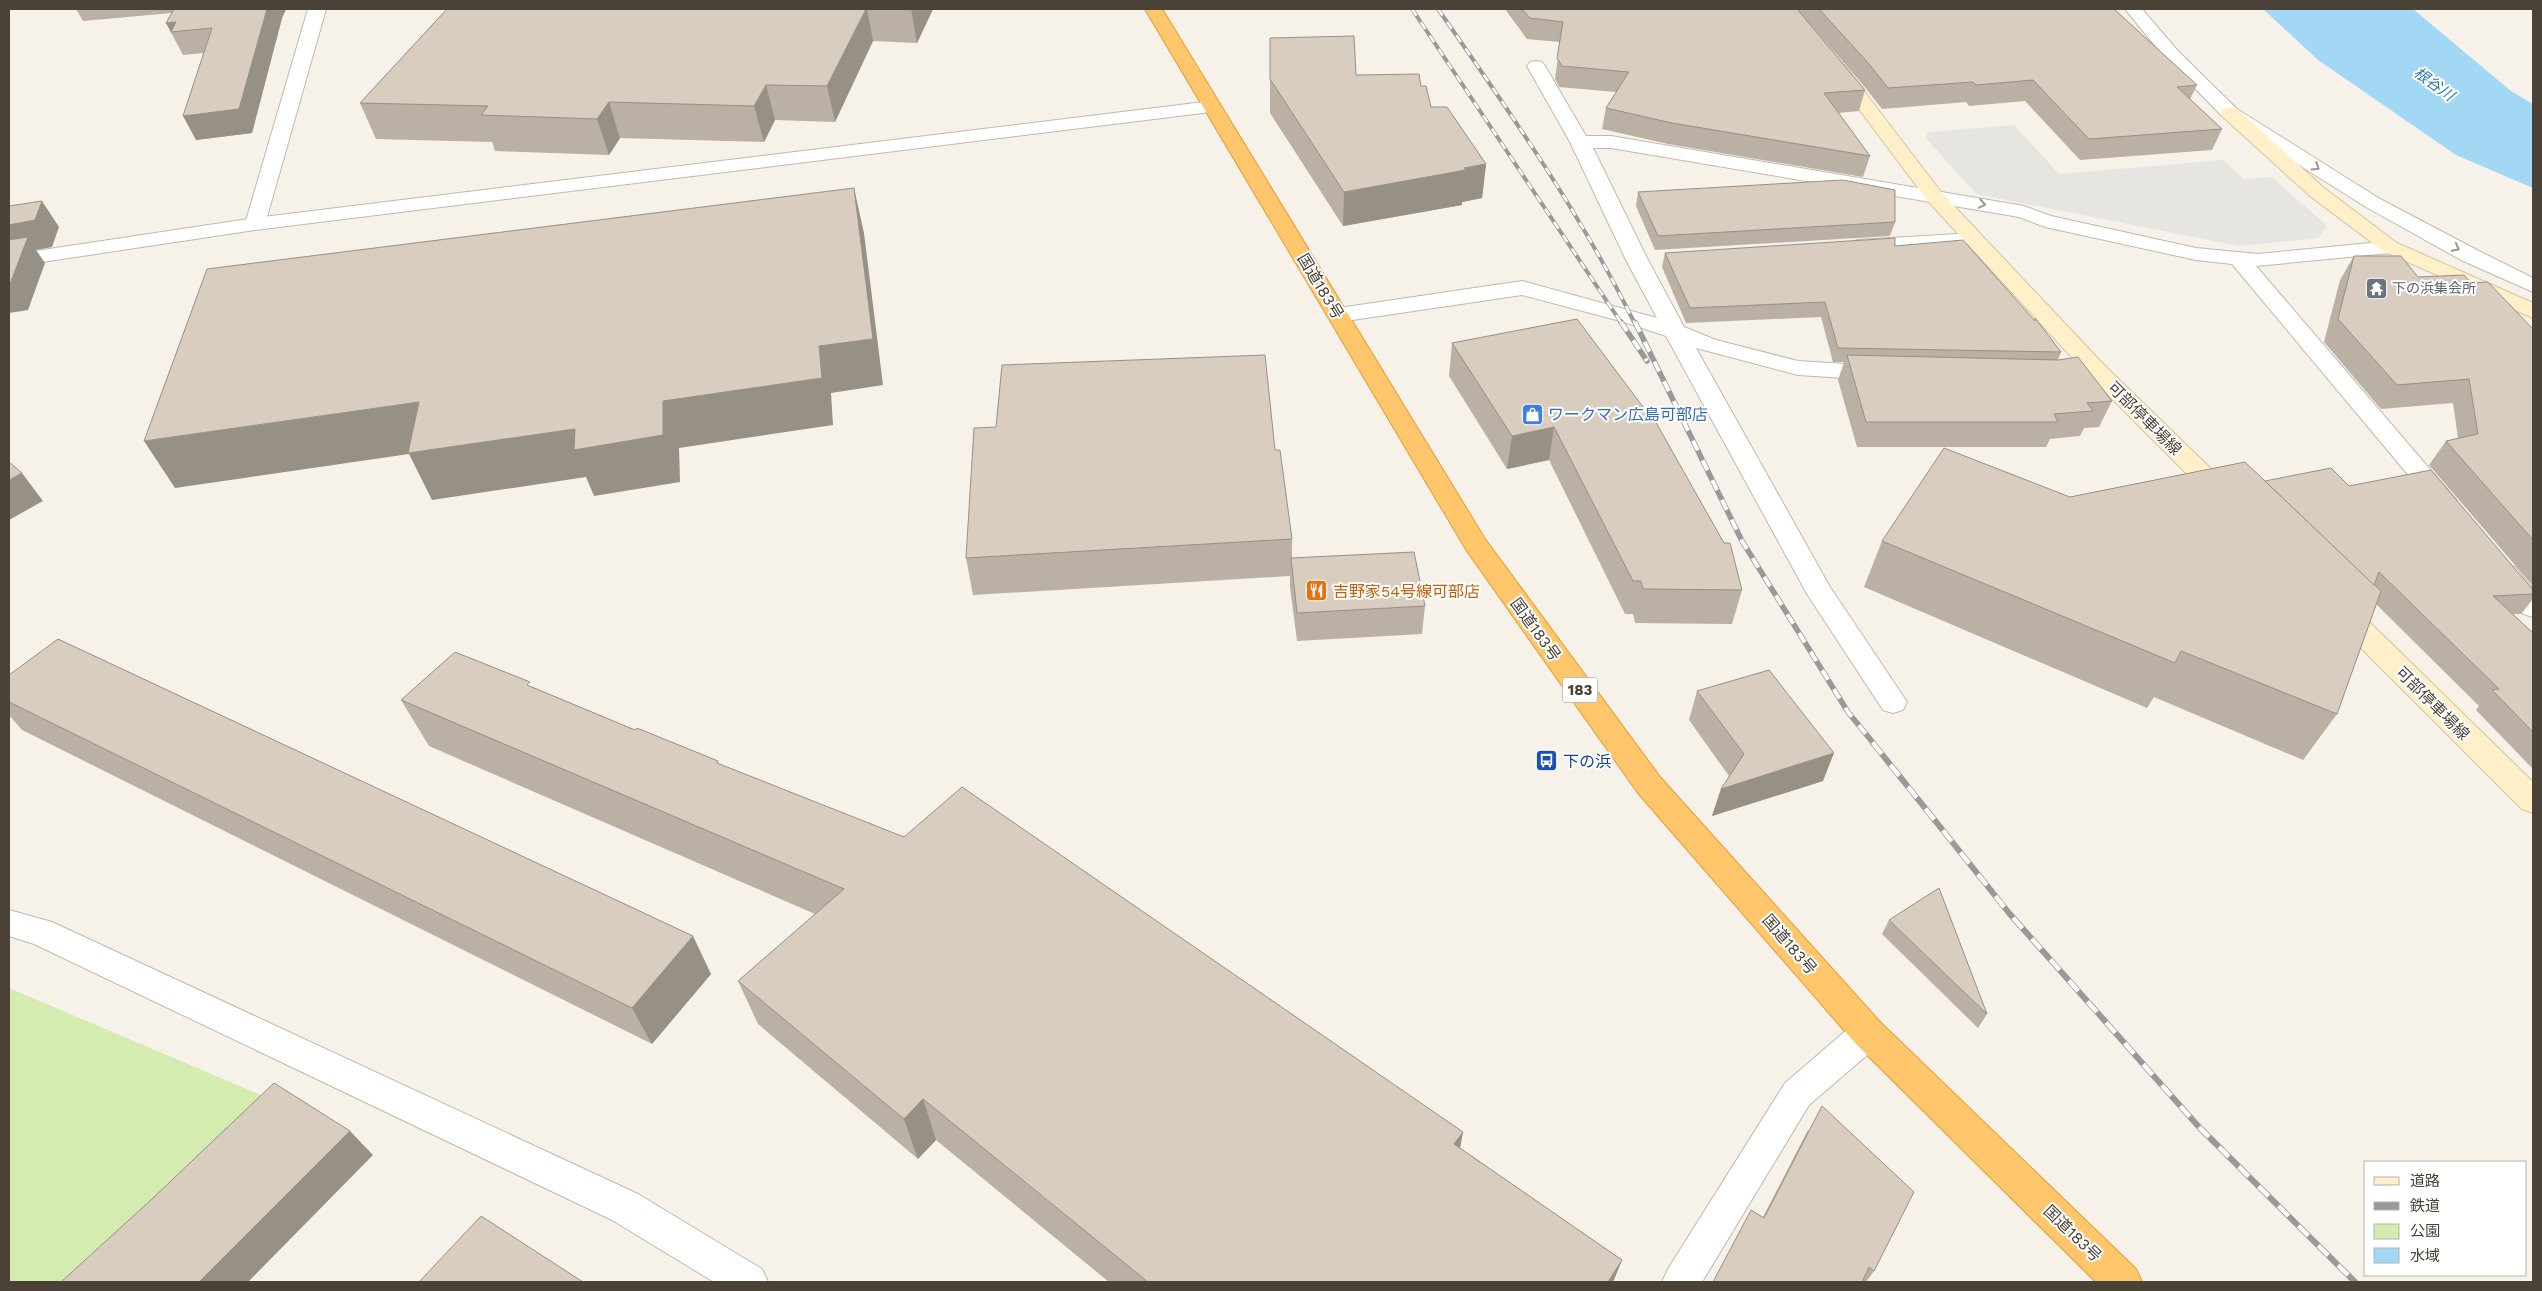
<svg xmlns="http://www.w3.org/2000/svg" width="2542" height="1291" viewBox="0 0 2542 1291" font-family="'Work Sans','Noto Sans JP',sans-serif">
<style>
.green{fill:#d4ecb0}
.parking{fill:#e7e5e1}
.water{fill:#a3d8f5}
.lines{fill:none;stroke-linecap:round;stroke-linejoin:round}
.lane-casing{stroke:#c2b9ab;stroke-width:2}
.street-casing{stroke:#c2b9ab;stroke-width:2}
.secondary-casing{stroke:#d8c497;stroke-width:2}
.highway-casing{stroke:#e89c32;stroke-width:2}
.lane{fill:#fff;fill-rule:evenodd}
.street{fill:#fff;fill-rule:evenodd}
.secondary{fill:#fff0ca;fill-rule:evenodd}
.highway{fill:#ffc66b;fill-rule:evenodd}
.rail-far2-casing{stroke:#999;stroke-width:4}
.rail-far1-casing{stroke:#999;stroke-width:5.5}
.rail-casing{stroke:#999;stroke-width:6}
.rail-far2{stroke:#fff;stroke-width:2.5;stroke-dasharray:8;stroke-linecap:butt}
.rail-far1{stroke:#fff;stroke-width:4;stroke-dasharray:11;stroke-linecap:butt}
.rail{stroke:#fff;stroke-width:4.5;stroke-dasharray:14;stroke-linecap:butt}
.wall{fill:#bab0a3}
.shaded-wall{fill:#979085}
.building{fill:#d8cdbe;stroke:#979085}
.oneway{stroke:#9b9791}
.labels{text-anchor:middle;stroke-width:4;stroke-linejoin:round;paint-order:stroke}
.far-worship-label{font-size:14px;fill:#5b616d;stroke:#fff;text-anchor:start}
.far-water-label{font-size:15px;font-style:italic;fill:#267aae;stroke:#fff}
.shield{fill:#fff;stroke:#807b73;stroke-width:1}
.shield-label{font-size:15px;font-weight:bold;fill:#4a4237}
.street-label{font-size:16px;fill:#4a4237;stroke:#fff}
.shop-label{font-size:16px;fill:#366cbe;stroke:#fff;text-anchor:start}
.food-label{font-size:16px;fill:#c56008;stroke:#fff;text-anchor:start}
.transit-label{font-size:16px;fill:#164399;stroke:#fff;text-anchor:start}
</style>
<rect width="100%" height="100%" fill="#f6f2ea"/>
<polygon class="green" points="9,988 275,1101 79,1282 9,1282"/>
<polygon class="parking" points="2014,125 2059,174 2223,160 2244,179 2272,177 2327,226 2318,238 2239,246 1976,194 1926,138 1928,132"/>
<polygon class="water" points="2263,9 2413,9 2511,91 2533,104 2533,188 2456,155 2318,60"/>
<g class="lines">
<defs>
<polygon id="lane" points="308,9 326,9 265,224 262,228 255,230 248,228 245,224"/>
<g id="street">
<polygon points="2125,9 2142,9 2178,51 2237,109 2380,199 2477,250 2533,278 2533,292 2461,260 2366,207 2223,117 2166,59"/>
<polygon points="1536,61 1542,62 1545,66 1586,136 1611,136 2024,206 2051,216 2196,248 2258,254 2390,241 2397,243 2401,247 2397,251 2390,253 2256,266 2457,501 2453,507 2444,509 2435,507 2232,264 2196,260 2045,227 2019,217 1611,148 1593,148 1648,260 1684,327 1716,340 1798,361 1877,366 1885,368 1889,373 1885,378 1877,380 1798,375 1696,348 1830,587 1907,702 1903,710 1893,713 1883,710 1807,594 1666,336 1624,322 1522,295 1339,322 1331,320 1328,315 1331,310 1339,308 1522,281 1657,318 1626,260 1570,142 1527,66 1530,62"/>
<polygon points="1212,101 1219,103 1221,107 1219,111 255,230 9,267 9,255 255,218"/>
<polygon points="1974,233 1981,235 1984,239 1981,243 1858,252 1851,250 1847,246 1851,242 1858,240"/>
<polygon points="2506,565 2515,567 2533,589 2533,617 2523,614 2493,574 2497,567"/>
<polygon points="9,910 52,922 638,1194 762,1269 768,1282 714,1282 612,1220 34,944 9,936"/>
<polygon points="1868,1018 1880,1022 1885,1033 1880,1044 1809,1105 1702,1282 1662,1282 1668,1269 1785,1083 1856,1022"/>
</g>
<g id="secondary">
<polygon points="1838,64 1844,65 1941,192 2104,365 2235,492 2239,498 2235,504 2226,506 2217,504 2088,375 1927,200 1829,69 1832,65"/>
<polygon points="2230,107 2237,109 2324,188 2397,243 2533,303 2533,318 2383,251 2310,196 2223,117 2221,113 2223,109"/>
<polygon points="2339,599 2349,602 2533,782 2533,813 2522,809 2329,616 2326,609 2329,602"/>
</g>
<polygon id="highway" points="1145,9 1162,9 1485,539 1660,777 1880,1022 2136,1269 2142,1282 2096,1282 1856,1044 1638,793 1467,551"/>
</defs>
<use href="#lane" class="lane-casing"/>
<use href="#street" class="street-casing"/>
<use href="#secondary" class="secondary-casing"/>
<use href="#highway" class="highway-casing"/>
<use href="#lane" class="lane"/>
<use href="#street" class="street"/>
<use href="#secondary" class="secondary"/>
<use href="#highway" class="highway"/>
<defs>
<g id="rail-far2">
<polyline points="1412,9 1622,324"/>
<path d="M1438,9C1509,111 1580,212 1635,324"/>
</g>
<g id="rail-far1">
<polyline points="1621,322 1647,361"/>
<polyline points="1635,322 1742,541 1848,712 1874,744"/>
</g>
<polyline id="rail" points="1873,743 2009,913 2199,1127 2355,1282"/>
</defs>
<use href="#rail-far2" class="rail-far2-casing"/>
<use href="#rail-far1" class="rail-far1-casing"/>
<use href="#rail" class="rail-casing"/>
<use href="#rail-far2" class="rail-far2"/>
<use href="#rail-far1" class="rail-far1"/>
<use href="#rail" class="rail"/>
</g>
<g class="wall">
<polygon points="76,9 286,9 282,18 252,133 196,140 204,53 183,55 166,23 172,13 83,21"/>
<polygon points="447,9 933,9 917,43 873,41 835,122 775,120 764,142 620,138 609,155 495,151 492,142 376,139 360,103"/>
<polygon points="1505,9 2114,9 2197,85 2190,99 2222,129 2212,150 2080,160 2025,101 1969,106 1966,102 1882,109 1864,86 1809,23 1865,90 1859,111 1838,113 1870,156 1863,177 1668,144 1602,129 1606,108 1616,92 1559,87 1555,79 1560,42 1527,39"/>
<polygon points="1270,38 1356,75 1421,86 1431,107 1486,164 1482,198 1462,202 1462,205 1343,226 1270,113"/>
<polygon points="1638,192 1895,222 1890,236 1655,250 1636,206"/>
<polygon points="1895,246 2034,320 2035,318 2061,352 2058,360 2112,401 2099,427 2084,428 2080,436 2050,439 2046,447 1857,447 1838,380 1844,362 1833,362 1821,317 1686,323 1662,267 1665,253"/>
<polygon points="2354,256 2418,277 2471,283 2533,329 2533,586 2429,465 2446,441 2458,438 2453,403 2381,409 2324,342 2340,280"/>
<polygon points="1577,319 1742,590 1732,624 1635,623 1633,614 1625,614 1549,460 1507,469 1449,376 1452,343"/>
<polygon points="1275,450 1292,539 1292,558 1425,606 1422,634 1297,641 1290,587 1290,576 973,595 966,558"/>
<polygon points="2265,481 2349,486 2533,590 2533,599 2521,614 2513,614 2533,633 2533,769 2476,710 2479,706 2376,604 2337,714 2303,760 2154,697 2147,708 1864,587 1882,541 2070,497"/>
<polygon points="9,675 711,974 652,1044 22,730 9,715"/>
<polygon points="532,687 635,730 719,764 1463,1132 1460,1148 1622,1260 1613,1282 1109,1282 936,1140 918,1159 758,1024 738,981 815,914 429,746 401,700"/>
<polygon points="1697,691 1823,781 1712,816 1721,789 1729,776 1689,720"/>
<polygon points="1889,920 1987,1014 1978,1028 1882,934"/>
<polygon points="1808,1130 1874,1271 1866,1282 1713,1282 1763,1217"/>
</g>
<g class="shaded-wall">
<polygon points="267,9 286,9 282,18 252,133 196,140 183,116"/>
<polygon points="866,9 867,9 873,41 835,122 827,86"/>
<polygon points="911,9 933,9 917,43"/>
<polygon points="176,22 171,32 166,23"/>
<polygon points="766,85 775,120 764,142 754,106"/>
<polygon points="609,102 620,138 609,155 597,119"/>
<polygon points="1486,164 1482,198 1462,202 1462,205 1343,226 1344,192"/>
<polygon points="854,188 864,233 883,385 831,393 833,425 679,448 680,482 594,496 586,477 432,500 409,454 175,488 144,441 419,402 663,401 819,346"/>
<polygon points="42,201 59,227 52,247 36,250 45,263 28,310 9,313 9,225"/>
<polygon points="1554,427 1549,460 1507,469 1512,436"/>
<polygon points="22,473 43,501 9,520 9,480"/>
<polygon points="1834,753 1823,781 1712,816 1721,789"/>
<polygon points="693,936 711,974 652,1044 632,1008"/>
<polygon points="923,1099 936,1140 918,1159 904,1119"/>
<polygon points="350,1131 373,1155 248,1282 199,1282"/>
<polygon points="1463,1132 1455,1172 1454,1144"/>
<polygon points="1622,1260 1613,1282 1608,1282"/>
</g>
<g class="building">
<polygon points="174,9 267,9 239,109 183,116 212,28 171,32 176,22 166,23"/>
<polygon points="447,9 866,9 827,86 766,85 754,106 609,102 597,119 481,115 488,106 360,103"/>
<polygon points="1522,9 1797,9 1865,90 1824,93 1870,156 1672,123 1606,108 1629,72 1562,66 1557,58 1563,22 1530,18"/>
<polygon points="1819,9 2114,9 2197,85 2177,87 2222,129 2089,139 2033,80 1976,85 1973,82 1888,88 1870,65"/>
<polygon points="1354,36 1356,75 1419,74 1421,86 1426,86 1431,107 1447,107 1486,164 1464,168 1466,170 1344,192 1270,79 1270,38"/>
<polygon points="1843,180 1895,190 1895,222 1658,236 1638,192"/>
<polygon points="854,188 873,339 819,346 822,378 663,401 663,435 574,450 575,429 408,453 419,402 144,441 207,269"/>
<polygon points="42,201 35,220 9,225 9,206"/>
<polygon points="28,237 10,284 9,284 9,240"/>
<polygon points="1895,238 1895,246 1963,240 2035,321 2035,318 2061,352 1838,348 1825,302 1690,308 1665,253"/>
<polygon points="2354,256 2401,256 2418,277 2464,275 2471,283 2488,282 2533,329 2533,540 2446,441 2478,434 2469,379 2397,385 2338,319"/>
<polygon points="1577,319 1652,419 1654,419 1724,543 1730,543 1742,590 1643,589 1641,581 1633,581 1554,427 1512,436 1452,343"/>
<polygon points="1265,355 1275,450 1280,450 1292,539 966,558 974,428 996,427 1002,365"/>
<polygon points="1847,355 2058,360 2078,357 2112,401 2087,403 2093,411 2054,414 2058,422 1866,422"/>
<polygon points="1944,448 2070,497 2245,462 2381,591 2337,714 2181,651 2175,663 1882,541"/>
<polygon points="9,462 22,473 9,480"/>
<polygon points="2331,468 2349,486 2431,470 2533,590 2533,594 2493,596 2533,633 2533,732 2492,690 2499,689 2379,572 2374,585 2265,481"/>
<polygon points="1414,552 1425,606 1297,613 1291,558"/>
<polygon points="58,639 693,936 632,1008 9,702 9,675"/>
<polygon points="455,652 530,682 527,685 635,730 637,728 718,761 717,763 904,837 962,787 1463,1132 1454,1144 1622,1260 1608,1282 1148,1282 923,1099 904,1119 738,981 844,889 401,700"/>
<polygon points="1769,670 1834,753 1721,789 1744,754 1697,691"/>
<polygon points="1939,888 1987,1014 1889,920"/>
<polygon points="274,1083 350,1131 199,1282 61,1282 152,1199"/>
<polygon points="1822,1106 1914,1192 1874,1271 1869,1267 1862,1282 1713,1282 1751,1210 1764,1218"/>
<polygon points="481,1216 583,1282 419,1282"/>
</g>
<defs><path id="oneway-chevron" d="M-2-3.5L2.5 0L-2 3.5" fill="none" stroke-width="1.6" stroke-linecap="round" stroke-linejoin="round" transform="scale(1.25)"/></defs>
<g class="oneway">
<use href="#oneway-chevron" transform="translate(2316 167) rotate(32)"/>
<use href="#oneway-chevron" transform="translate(1982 204) rotate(10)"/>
<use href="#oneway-chevron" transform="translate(2456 248) rotate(28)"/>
</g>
<defs>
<symbol id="temple-square" viewBox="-11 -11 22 22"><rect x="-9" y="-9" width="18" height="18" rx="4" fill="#6b7280" stroke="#fff"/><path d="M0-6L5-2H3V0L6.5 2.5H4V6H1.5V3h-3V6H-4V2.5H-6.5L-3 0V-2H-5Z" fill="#fff"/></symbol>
<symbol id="shop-square" viewBox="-11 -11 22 22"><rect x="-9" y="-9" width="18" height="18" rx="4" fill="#3f7fe0" stroke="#fff"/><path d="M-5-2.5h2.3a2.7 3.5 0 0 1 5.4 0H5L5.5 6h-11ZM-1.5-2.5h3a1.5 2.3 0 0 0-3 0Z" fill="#fff"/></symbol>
<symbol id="restaurant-square" viewBox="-11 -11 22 22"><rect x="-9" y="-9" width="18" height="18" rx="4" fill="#e8710a" stroke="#fff"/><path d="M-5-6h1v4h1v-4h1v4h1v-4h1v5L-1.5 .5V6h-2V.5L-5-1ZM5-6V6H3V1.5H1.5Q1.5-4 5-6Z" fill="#fff"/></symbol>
<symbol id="bus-square" viewBox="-11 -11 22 22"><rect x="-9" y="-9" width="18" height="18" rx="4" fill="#1a4fb4" stroke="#fff"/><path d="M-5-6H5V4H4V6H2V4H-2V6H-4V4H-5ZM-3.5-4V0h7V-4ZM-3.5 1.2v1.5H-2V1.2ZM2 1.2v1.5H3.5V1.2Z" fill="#fff"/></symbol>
</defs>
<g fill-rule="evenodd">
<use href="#temple-square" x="2364" y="276" width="25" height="25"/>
<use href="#shop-square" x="1520" y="402" width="25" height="25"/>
<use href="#restaurant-square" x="1304" y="578" width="25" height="25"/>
<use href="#bus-square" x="1534" y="748" width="25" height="25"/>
</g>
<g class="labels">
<g class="far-worship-label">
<text x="2392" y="293">下の浜集会所</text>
</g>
<g class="far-water-label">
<text transform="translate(2434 84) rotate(36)" y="5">根谷川</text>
</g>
<rect class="shield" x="1562.5" y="677.5" width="35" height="25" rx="4"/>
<g class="shield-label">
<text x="1580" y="695">183</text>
</g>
<g class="street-label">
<text transform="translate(1321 286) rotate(59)" y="6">国道183号</text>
<text transform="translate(2145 418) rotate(45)" y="6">可部停車場線</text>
<text transform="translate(1536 629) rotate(54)" y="6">国道183号</text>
<text transform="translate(2433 703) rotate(45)" y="6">可部停車場線</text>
<text transform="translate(1790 944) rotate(49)" y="6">国道183号</text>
<text transform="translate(2073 1233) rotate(44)" y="6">国道183号</text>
</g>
<g class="shop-label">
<text x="1548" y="420">ワークマン広島可部店</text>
</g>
<g class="food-label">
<text x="1333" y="597">吉野家54号線可部店</text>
</g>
<g class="transit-label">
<text x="1563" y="767">下の浜</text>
</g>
</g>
<rect width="2542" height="1291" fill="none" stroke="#4a4237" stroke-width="20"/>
<rect x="2364" y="1161" width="162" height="115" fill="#ffffff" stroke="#b7b3af"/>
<rect x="2374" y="1177" width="25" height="8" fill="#fff0ca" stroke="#b7b3af"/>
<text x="2410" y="1186" font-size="15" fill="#4a4237">道路</text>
<rect x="2374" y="1202" width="25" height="8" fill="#999999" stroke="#b7b3af"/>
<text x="2410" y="1211" font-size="15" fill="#4a4237">鉄道</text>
<rect x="2374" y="1224" width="25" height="15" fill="#d4ecb0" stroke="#b7b3af"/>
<text x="2410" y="1236" font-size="15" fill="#4a4237">公園</text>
<rect x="2374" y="1248" width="25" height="15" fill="#a3d8f5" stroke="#b7b3af"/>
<text x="2410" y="1261" font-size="15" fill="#4a4237">水域</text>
</svg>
